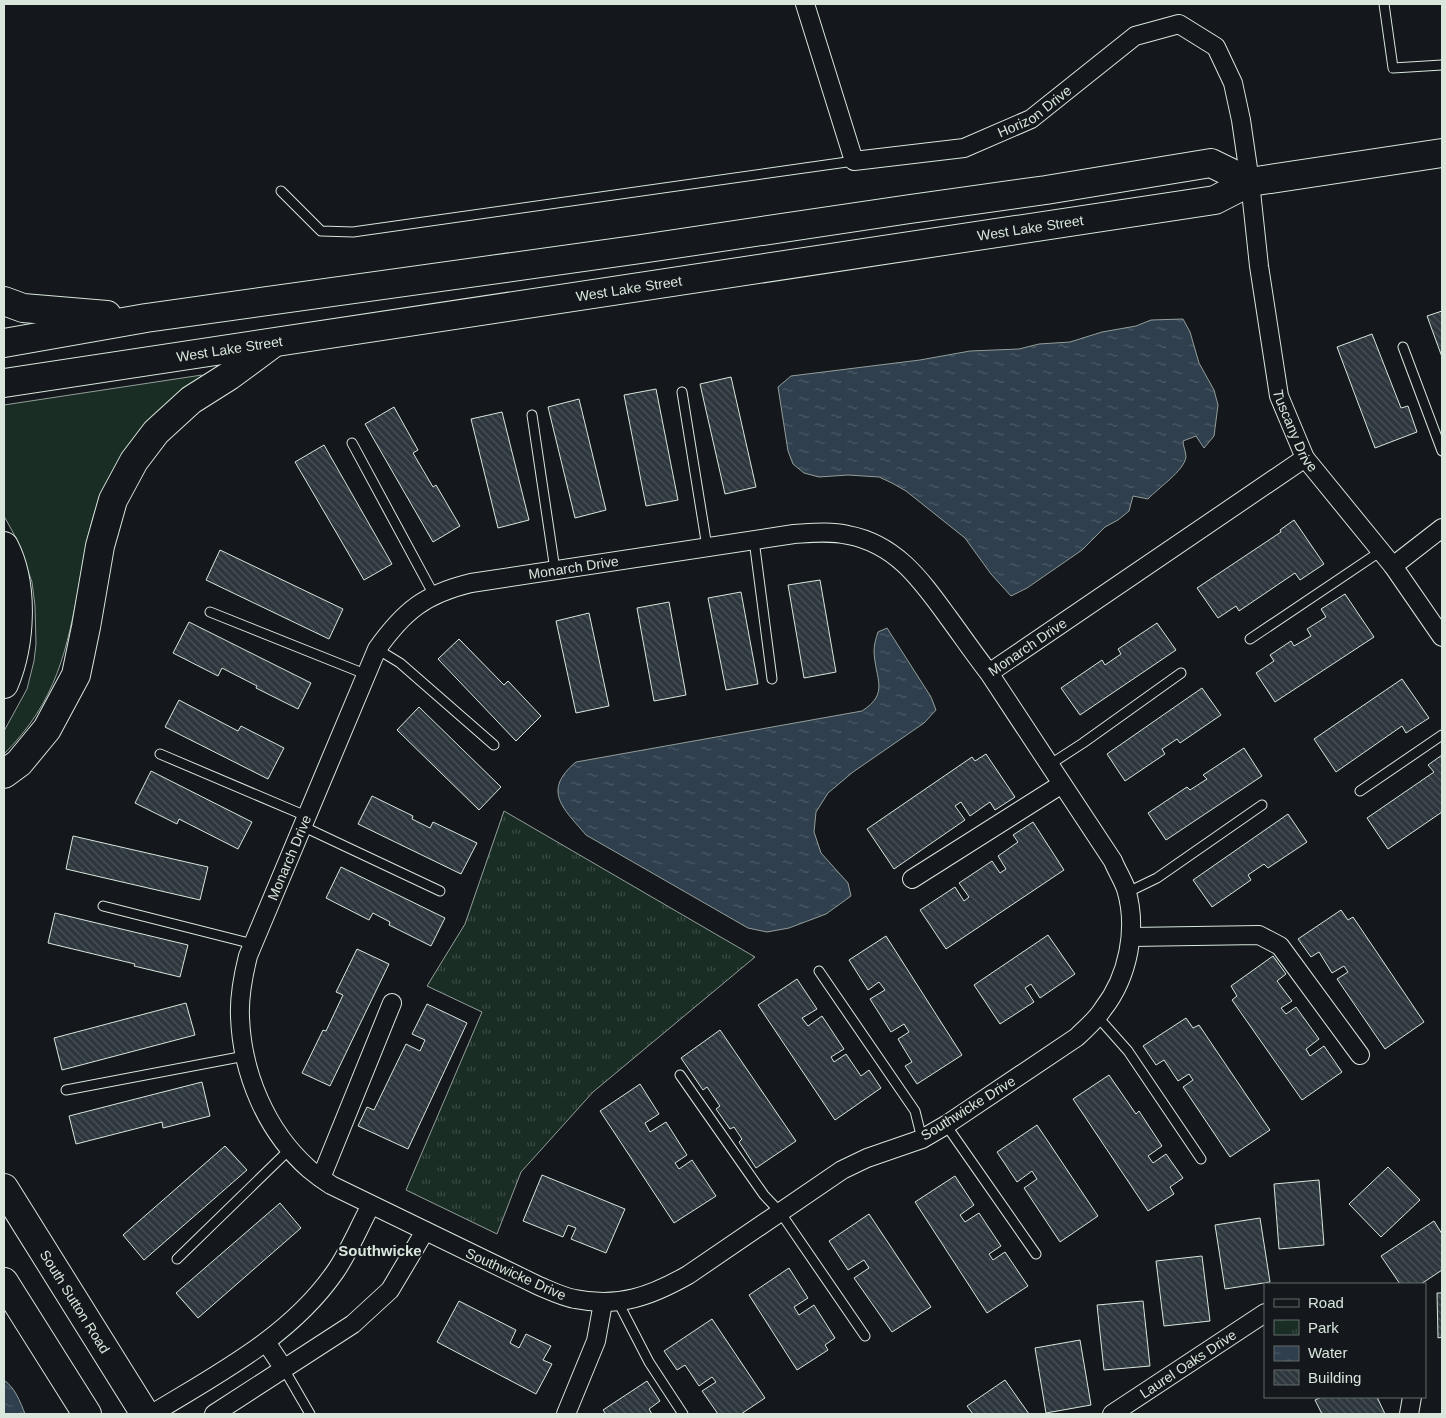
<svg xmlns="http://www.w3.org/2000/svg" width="1446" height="1418" viewBox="0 0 1446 1418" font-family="Helvetica,sans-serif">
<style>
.grass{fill:#1a2d24;stroke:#939e99}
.park{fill:url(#park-tufts);stroke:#939e99}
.water{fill:url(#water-ripples);stroke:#939e99}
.building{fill:url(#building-back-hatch);stroke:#d8e6dc}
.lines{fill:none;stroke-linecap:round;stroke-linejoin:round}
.service-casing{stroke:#d8e6dc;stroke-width:11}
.minor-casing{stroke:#d8e6dc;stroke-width:20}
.primary-casing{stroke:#d8e6dc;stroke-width:30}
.trunk-casing{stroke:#d8e6dc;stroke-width:30}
.service{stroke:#14181c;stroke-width:9}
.minor{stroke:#14181c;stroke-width:18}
.primary{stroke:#14181c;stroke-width:28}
.trunk{stroke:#14181c;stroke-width:28}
.labels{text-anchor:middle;stroke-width:4;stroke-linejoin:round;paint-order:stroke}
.street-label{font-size:14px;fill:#d8e6dc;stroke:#14181c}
.neighbourhood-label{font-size:15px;font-weight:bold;fill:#d8e6dc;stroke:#14181c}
</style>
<defs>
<pattern id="park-tufts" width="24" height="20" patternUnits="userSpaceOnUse" patternTransform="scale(1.25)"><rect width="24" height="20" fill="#1a2d24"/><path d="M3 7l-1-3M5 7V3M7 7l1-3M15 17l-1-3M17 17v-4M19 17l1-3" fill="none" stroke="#3b4b43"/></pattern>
<pattern id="water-ripples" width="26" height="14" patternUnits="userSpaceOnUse" patternTransform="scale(1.25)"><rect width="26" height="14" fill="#2f3f4d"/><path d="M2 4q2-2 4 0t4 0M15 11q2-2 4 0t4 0" fill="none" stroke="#4c5b66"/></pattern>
<pattern id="building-back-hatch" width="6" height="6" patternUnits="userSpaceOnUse" patternTransform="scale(1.25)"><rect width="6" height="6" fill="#2c363c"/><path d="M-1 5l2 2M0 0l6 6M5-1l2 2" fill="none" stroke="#4a5358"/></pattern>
</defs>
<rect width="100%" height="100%" fill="#14181c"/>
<path class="grass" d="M202,375C194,386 170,400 158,411C150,418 143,428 137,437C124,455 112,472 103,492C90,519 85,550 80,580C67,650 57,701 4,754V731L27,689L34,661L36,644L35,606L32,582L16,538L4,516V405Z"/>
<polygon class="park" points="504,811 755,957 593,1092 521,1172 497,1234 406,1190 482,1012 427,986 465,924"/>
<g class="water">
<path d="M1183,319L1190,332L1199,363L1214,390L1218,405L1214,436L1204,448L1196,436L1183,441C1183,446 1186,452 1186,457C1184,471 1158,488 1148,499L1133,496L1129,511L1118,520L1105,527L1082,550L1027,588L1011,596L991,574L965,538L906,491L892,483L879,477L848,475L819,477L804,473L793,464L788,451L778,387L791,376L920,360L970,351L1019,349L1039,344L1070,342L1102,332L1136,326L1151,320Z"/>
<path d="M887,628L931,697L936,710L924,723L853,772L828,793L816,812L814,832L821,853L848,883L851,896L826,914L789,928L767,932L748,928L586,835C564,809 541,791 576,762L862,711C890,693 875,679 874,651C874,645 876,638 878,632Z"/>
<path d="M4,1380C15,1388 20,1401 25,1414H4Z"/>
</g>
<g class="building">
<polygon points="1442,311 1442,357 1427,316"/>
<polygon points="1372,334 1401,408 1408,406 1417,432 1375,448 1337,347"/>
<polygon points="731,377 756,487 725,494 700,384"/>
<polygon points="656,389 678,500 646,506 624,395"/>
<polygon points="579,399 606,510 575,518 548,407"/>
<polygon points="394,407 418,450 413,453 433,487 436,485 460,526 433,542 365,424"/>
<polygon points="502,412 529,520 498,528 471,419"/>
<polygon points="324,445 392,564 364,580 295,462"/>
<polygon points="1294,520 1324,564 1300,580 1295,573 1239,611 1236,606 1218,618 1197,588 1281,532 1280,530"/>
<polygon points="220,550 343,609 329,639 206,580"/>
<polygon points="820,580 836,672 804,678 788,585"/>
<polygon points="741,592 758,684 726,690 708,598"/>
<polygon points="1345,594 1374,637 1275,702 1256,673 1274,661 1270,655 1291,641 1294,646 1311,636 1307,629 1326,617 1321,609"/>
<polygon points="669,602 686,695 654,701 637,608"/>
<polygon points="589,613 609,706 576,713 556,621"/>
<polygon points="189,622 311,683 298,709 256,688 257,686 222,668 218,676 173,653"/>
<polygon points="1157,623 1176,650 1080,715 1061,688 1102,660 1105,665 1121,654 1118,649"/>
<polygon points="459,639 504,685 508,681 541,716 516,741 438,659"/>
<polygon points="1402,679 1429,718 1406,733 1402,726 1336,772 1314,739"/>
<polygon points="1202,688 1221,715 1180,743 1177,739 1162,749 1165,754 1125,781 1107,754"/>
<polygon points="179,700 238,731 241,726 284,748 268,779 165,727"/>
<polygon points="419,707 501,787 479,810 397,730"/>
<polygon points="1244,748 1262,776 1166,840 1148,813 1187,787 1190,790 1207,779 1203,775"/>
<polygon points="986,754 1015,797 995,810 990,802 970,816 961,802 955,806 965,820 894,869 867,829 972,757 975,761"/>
<polygon points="1442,755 1442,812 1388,849 1367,818 1434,772 1428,765"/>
<polygon points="151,771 252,822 238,849 179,819 177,824 135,803"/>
<polygon points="372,796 413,816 412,819 430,828 433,822 477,843 461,874 358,824"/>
<polygon points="1288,814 1307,842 1268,868 1264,864 1248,875 1251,880 1212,907 1193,880"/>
<polygon points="1033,822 1064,870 946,949 920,910 955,887 964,901 969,897 959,883 992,861 1000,873 1006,869 998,856 1018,842 1013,835"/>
<polygon points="73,836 208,867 200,900 66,869"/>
<polygon points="341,867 445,918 431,946 389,925 390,922 373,913 369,920 326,898"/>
<polygon points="1341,910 1348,920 1353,917 1424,1022 1385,1049 1337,979 1348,972 1344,966 1332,973 1319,952 1311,957 1298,939"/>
<polygon points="55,913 188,945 180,977 134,966 135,964 48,943"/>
<polygon points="1048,935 1075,974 1040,998 1031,984 1025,988 1034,1002 1000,1024 974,985"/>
<polygon points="886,936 962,1055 917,1084 905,1066 912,1062 898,1039 909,1032 904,1024 891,1032 870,999 885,990 879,982 868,990 849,960"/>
<polygon points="357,949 389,964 330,1086 302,1073 323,1030 326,1031 343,995 336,992"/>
<polygon points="1273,956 1286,974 1277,981 1292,1001 1281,1008 1286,1014 1296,1007 1319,1039 1306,1049 1310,1056 1324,1046 1342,1072 1302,1100 1232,1000 1237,996 1231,986"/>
<polygon points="797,979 817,1009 802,1018 808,1026 822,1016 844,1049 831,1057 834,1062 846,1054 861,1076 869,1070 881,1088 835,1120 758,1005"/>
<polygon points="186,1003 195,1035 62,1070 54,1038"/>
<polygon points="427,1004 467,1023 408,1149 358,1126 367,1107 374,1110 406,1044 420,1051 425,1040 412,1034"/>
<polygon points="1186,1018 1193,1028 1199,1025 1270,1130 1230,1157 1183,1087 1193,1080 1189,1074 1178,1081 1164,1060 1156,1065 1143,1046"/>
<polygon points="720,1030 796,1141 756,1168 739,1142 742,1139 734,1127 730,1129 716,1109 720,1106 707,1087 703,1090 681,1058"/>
<polygon points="1109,1075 1136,1114 1139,1111 1162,1146 1148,1156 1153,1163 1166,1154 1183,1178 1170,1187 1174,1194 1148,1211 1073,1099"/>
<polygon points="202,1082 210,1116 163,1128 162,1122 76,1144 69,1116"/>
<polygon points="640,1084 659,1114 645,1123 650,1132 666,1122 687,1155 675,1163 679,1169 692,1160 716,1196 674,1223 600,1111"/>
<polygon points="1037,1125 1098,1216 1060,1242 1024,1188 1037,1179 1032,1171 1017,1182 997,1152"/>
<polygon points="225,1146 247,1170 144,1260 123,1235"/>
<polygon points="1388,1167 1420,1200 1381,1237 1349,1204"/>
<polygon points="542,1175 625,1209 606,1253 571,1239 576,1228 568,1225 563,1237 523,1221"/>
<polygon points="955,1176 974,1205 960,1215 965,1222 979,1213 1001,1246 989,1254 993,1260 1005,1252 1028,1286 987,1313 915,1202"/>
<polygon points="1319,1180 1324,1245 1279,1249 1274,1184"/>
<polygon points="280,1203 301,1228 198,1318 176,1293"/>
<polygon points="869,1214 931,1307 892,1332 854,1278 869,1268 864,1260 848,1270 829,1241"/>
<polygon points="1260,1218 1270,1282 1225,1289 1215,1225"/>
<polygon points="1434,1221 1442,1234 1442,1270 1421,1284 1400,1284 1381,1256"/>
<polygon points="1202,1256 1210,1321 1164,1326 1156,1261"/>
<polygon points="789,1268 808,1298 794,1307 799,1315 814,1305 835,1338 825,1345 828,1350 797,1370 749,1295"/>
<polygon points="1437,1293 1442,1293 1442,1337 1438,1338"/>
<polygon points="459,1301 516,1330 510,1343 519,1348 526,1334 551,1346 543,1360 552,1364 536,1394 437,1342"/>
<polygon points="1143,1301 1150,1366 1104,1370 1097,1305"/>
<polygon points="712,1319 765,1398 741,1414 718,1414 702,1391 716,1382 712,1377 699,1386 685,1365 677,1370 664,1351"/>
<polygon points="1080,1340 1091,1405 1046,1413 1035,1348"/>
<polygon points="1005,1380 1029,1414 973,1414 967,1406"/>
<polygon points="647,1381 660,1401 649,1409 652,1414 606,1414 603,1410"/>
<polygon points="1322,1397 1377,1397 1385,1414 1322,1414 1315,1400"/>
</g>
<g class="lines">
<defs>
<g id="service">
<polyline points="1384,4 1393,68 1442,65"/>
<polyline points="281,191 321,231 353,232 854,161"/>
<polyline points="1403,347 1442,451"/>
<polyline points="682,392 707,547"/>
<polyline points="532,415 555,570"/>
<polyline points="352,443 434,595"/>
<polyline points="754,540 772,679"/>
<polyline points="210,612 365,674"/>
<polyline points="1250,639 1381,551"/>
<polyline points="377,649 400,663 494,745"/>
<polyline points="160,754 306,816"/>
<polyline points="1049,765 1083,743 1181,673"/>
<polyline points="1360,791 1442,735"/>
<polyline points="302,826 440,891"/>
<polyline points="1126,893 1157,878 1262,805"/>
<polyline points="103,906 253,944"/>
<polyline points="819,971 915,1111 922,1139"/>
<polyline points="1097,1016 1128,1051 1201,1159"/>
<polyline points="680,1075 764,1195 780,1212 865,1336"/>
<polyline points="66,1090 245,1056"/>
<polyline points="946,1125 1036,1254"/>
<polyline points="177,1259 290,1149"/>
<polyline points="618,1302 649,1362 683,1414"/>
<polyline points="284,1369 310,1414"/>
</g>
<g id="minor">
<path id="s1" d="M805,4L854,161L964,148L1031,119L1135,36L1179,24L1216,47L1233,83L1241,120L1250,182L1259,266L1279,396L1305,458L1393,566L1442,637"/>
<polyline points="1393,566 1442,528"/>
<path id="s2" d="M989,673L1113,861C1117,871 1123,880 1126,889C1138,929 1128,977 1103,1009C1096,1020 1086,1028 1077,1037L946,1125L922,1139L867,1158L842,1170L688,1275C651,1296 619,1308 575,1299C563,1297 551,1291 539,1286L331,1185C323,1180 316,1175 309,1169C266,1131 242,1073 240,1017C239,996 243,976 248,956L377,649C404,611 425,594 471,583L794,534C812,533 830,531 848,535C896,544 921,580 948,617C962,636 975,655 989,673L1305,458"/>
<polyline points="912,879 1062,784"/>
<polyline points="1131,937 1259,935 1280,946 1360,1055"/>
<polyline points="321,1178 392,1003"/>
<polyline points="266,1342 284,1369"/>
<path d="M152,1414C217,1374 290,1337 335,1272C349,1252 359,1227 371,1205"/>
<polyline points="214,1414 353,1324 390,1290 425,1231"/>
<polyline points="566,1414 596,1341 603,1303"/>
<path id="s3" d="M1112,1414L1265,1313"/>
<polyline points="1409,1414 1412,1397"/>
</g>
<g id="primary">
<path id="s4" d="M4,1188L145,1414"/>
<polyline points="4,1282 87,1414"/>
</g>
<g id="trunk">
<polyline points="4,301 23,308 107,315"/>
<polyline points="4,343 146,318 641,249 910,209 1046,190 1211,163 1250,182"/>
<path id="s5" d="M4,383L1215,200L1250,182L1442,153"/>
<path d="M4,546C24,584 21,644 4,684"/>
<polyline points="4,774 19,763 47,729 76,675 86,627 100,546 113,500 134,461 156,432 191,400 229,376 271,345"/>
</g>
</defs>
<use href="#service" class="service-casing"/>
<use href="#minor" class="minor-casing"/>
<use href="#primary" class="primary-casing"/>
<use href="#trunk" class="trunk-casing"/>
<use href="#service" class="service"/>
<use href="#minor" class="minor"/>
<use href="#primary" class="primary"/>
<use href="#trunk" class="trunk"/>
</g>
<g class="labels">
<g class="street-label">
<text dy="5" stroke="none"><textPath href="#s1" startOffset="355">Horizon Drive</textPath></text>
<text dy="5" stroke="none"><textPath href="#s5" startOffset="1038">West Lake Street</textPath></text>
<text dy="5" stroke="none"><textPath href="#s5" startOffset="632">West Lake Street</textPath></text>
<text dy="5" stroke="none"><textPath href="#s5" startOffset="228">West Lake Street</textPath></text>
<text dy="5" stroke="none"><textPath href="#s1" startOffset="965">Tuscany Drive</textPath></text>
<text dy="5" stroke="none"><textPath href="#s2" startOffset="2082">Monarch Drive</textPath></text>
<text dy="5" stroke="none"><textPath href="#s2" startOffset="2608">Monarch Drive</textPath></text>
<text dy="5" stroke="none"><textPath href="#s2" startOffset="1634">Monarch Drive</textPath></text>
<text transform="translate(968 1108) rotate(-32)" y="5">Southwicke Drive</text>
<text transform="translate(516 1274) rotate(24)" y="5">Southwicke Drive</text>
<text dy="5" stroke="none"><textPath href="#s4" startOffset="134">South Sutton Road</textPath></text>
<text dy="5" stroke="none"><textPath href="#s3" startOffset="91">Laurel Oaks Drive</textPath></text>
</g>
<g class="neighbourhood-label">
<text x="380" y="1256">Southwicke</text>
</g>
</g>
<rect width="1446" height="1418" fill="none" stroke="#d8e6dc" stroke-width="10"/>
<rect x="1264" y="1283" width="162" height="115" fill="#14181c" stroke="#626a69"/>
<rect x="1274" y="1299" width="25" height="8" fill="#14181c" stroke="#626a69"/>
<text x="1308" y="1308" font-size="15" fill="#d8e6dc">Road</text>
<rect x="1274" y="1320" width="25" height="15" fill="url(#park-tufts)" stroke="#626a69"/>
<text x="1308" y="1333" font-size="15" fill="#d8e6dc">Park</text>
<rect x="1274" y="1346" width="25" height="15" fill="url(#water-ripples)" stroke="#626a69"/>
<text x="1308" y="1358" font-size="15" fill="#d8e6dc">Water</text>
<rect x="1274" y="1370" width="25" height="15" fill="url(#building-back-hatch)" stroke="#626a69"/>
<text x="1308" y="1383" font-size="15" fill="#d8e6dc">Building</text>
</svg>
